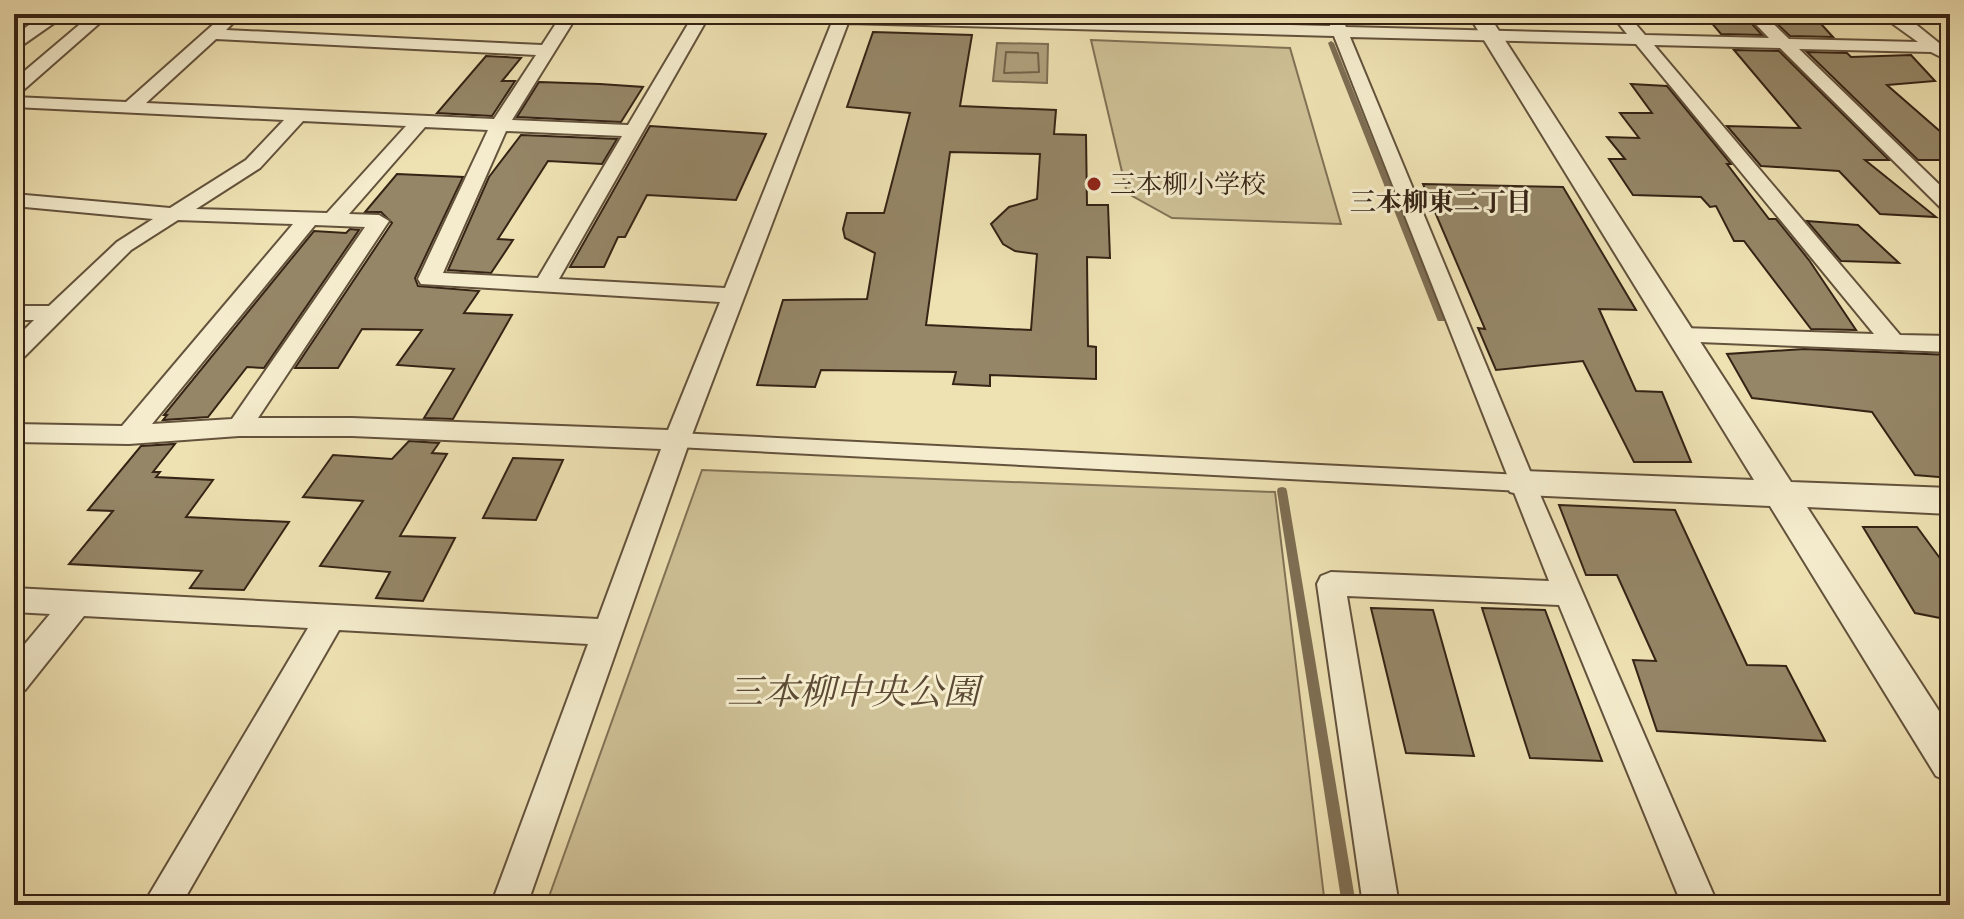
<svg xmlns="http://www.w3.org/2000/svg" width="1964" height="919" viewBox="0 0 1964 919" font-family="'IM FELL French Canon','Noto Serif JP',serif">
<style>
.green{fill:#cfc197;stroke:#827256;stroke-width:2}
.water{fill:#afa07d;stroke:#7e6e53;stroke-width:2}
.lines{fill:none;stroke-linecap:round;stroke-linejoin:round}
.shore{stroke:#726249;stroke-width:2}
.stream{fill:#7e6e53;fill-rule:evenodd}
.building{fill:#958667;stroke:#352315;stroke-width:2;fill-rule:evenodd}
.pedestrian-casing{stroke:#63523c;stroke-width:4}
.minor-casing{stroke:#63523c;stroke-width:4}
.tertiary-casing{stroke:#63523c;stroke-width:4}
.pedestrian{fill:#f4eccd;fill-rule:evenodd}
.minor{fill:#f4eccd;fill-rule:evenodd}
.tertiary{fill:#f4eccd;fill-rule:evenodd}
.poi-dot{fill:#8f2418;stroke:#f4eccd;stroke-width:3}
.labels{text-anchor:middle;stroke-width:6;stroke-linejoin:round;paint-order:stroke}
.far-poi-label{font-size:26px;fill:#352315;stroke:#f4eccd;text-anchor:start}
.far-neighbourhood-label{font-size:26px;font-weight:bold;fill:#352315;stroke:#f4eccd}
.near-park-label{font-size:36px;font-style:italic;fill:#5c4a36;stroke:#f4eccd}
</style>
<rect width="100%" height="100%" fill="#eee1b2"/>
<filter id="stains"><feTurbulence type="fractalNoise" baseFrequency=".0025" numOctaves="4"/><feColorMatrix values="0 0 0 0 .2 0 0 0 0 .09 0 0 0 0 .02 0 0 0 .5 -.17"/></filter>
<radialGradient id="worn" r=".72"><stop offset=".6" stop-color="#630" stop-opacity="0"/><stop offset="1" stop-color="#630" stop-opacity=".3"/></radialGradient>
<g class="green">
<polygon points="1091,40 1290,48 1341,224 1172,218 1127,193"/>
<polygon points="702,470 1275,492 1325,905 546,905"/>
</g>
<polygon class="water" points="997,43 1048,44 1047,83 993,81"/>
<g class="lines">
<polygon class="shore" points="1006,52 1038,53 1039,72 1004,73"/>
<g class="stream">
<polygon points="1331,41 1334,43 1445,319 1444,321 1438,321 1437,319 1328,43"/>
<polygon points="1282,487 1286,488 1287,491 1356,905 1342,905 1277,491 1278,488"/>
</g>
</g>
<g class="building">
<polygon points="1704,14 1743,14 1762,35 1721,34"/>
<polygon points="1767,14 1812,14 1833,37 1790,36"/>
<path d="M873,32L972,35L960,106L1056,110L1054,134L1086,135L1087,205H1108L1110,258L1087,257L1088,346L1096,347V379L990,375V386L953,384L956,372L821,370L815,387L757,385L783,300L867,299L875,253L845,238L843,229L847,213H884L910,113L847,107ZM950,152L1040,154L1037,199L1009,207L991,224L1003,244L1015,251L1037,254L1031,330L926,325Z"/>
<polygon points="1734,50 1779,51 1889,160 1865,160 1936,217 1880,214 1839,171 1761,166 1727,126 1800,128"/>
<polygon points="1807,52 1847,53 1851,57 1911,55 1935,81 1887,85 1950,140 1950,160 1918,160"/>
<polygon points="486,56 521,58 502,81 515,81 492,116 437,113"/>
<polygon points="539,82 600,84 643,87 621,122 517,117"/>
<polygon points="1631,84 1667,86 1731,164 1727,164 1769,219 1776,219 1809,260 1856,330 1811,329 1744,241 1734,241 1716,206 1710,207 1701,197 1633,195 1609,159 1625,159 1607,137 1639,138 1620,113 1652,113"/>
<polygon points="650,126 766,134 736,200 647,195 625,237 618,237 604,267 570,267"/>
<polygon points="521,135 617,139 602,164 548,161 498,239 513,240 491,273 448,270 489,177"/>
<polygon points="397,174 463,177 415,278 418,286 479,291 464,313 512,315 453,419 424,418 454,369 397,365 422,330 362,329 338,368 295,368 392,223 381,212 365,212"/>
<polygon points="1423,184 1563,187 1636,310 1599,309 1636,391 1662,392 1691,462 1634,462 1583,361 1496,370 1478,328 1485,329"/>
<polygon points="1807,221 1858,225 1899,263 1841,261"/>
<polygon points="350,229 359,230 264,368 247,367 208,417 163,420 167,415 164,415 314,231 346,233"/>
<polygon points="1804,349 1950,355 1950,478 1915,475 1872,412 1752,398 1727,354"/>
<polygon points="409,441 439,443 432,453 447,454 400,536 455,538 423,601 376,598 390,572 320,566 363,501 303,497 333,455 392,459"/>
<polygon points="175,444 153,472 160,472 156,477 213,480 186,517 289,522 244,590 190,588 202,571 69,564 113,511 88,510 141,446"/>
<polygon points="513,458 563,460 536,520 483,518"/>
<polygon points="1559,505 1675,510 1747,665 1786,666 1825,741 1657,731 1633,660 1656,661 1617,575 1586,575"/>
<polygon points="1863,527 1917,527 1950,572 1950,620 1915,613"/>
<polygon points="1371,608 1433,610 1474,756 1406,753"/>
<polygon points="1482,608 1545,610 1602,761 1530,758"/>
</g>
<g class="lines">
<defs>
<polygon id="pedestrian" points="677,433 1522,475 1529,478 1532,483 1529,488 1522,491 677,447 667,440"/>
<g id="minor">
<polygon points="92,14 110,14 20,93 14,94 14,80"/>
<path d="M225,14H242L226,30L542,45L562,14H578L512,120L628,125L694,14H710L559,279L725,288L832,22L744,19L736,14H871L1330,26L1328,14H1340L1346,27L1627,34L1611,14H1627L1645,35L1769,38L1746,14H1763L1789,39L1918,42L1879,14H1903L1939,43H1950V53L1939,56L1931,52L1799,49L1950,195V212L1943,210L1780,48L1654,45L1900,335L1950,336V352L1674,341L1670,336L1674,331L1682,328L1874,334L1636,44L1350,37L1535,483L1718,905H1682L1559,605L1347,596L1399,905H1363L1317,584L1321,576L1331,572L1549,581L1334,36L848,23L690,440L527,905H491L588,644L339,630L181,905H143L308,628L84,616L25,690L14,694V657L50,614L14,612V588L598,619L661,449L352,436H239L129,444L14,442V424L122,426L293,224L178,220L131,250L22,359L14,361V340L34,320H14V306H49L117,242L153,219L14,206V194L170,208L246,160L284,120L14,107V97L126,102ZM216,39L536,55L494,119L146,103ZM303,121L406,126L327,213L196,209L260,168ZM425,127L488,130L418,279L421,284L720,302L668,430L352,418H258L389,221L379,215L349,214ZM506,131L622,136L538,278L443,273ZM315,225L365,227L232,419L152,424Z"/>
</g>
<g id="tertiary">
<polygon points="44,14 67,14 14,51 14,36"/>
<polygon points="1468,14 1488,14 1791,482 1950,488 1950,514 1807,507 1950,728 1950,782 1936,776 1770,506 1522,495 1510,492 1506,483 1510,474 1522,471 1754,480"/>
</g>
</defs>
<use href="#pedestrian" class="pedestrian-casing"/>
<use href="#minor" class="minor-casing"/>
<use href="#tertiary" class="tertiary-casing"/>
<use href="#pedestrian" class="pedestrian"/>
<use href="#minor" class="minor"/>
<use href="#tertiary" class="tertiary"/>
</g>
<circle class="poi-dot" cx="1094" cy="184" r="8"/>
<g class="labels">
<g class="far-poi-label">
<text x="1110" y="193">三本柳小学校</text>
</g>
<g class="far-neighbourhood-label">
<text x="1441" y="211">三本柳東二丁目</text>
</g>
<g class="near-park-label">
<text x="853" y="704">三本柳中央公園</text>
</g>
</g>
<rect width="1964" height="919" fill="none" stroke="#eee1b2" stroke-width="48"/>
<rect x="16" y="16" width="1932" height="887" fill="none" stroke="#352315" stroke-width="4"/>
<rect x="24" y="24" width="1916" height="871" fill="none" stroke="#352315" stroke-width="2"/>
<rect width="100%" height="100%" filter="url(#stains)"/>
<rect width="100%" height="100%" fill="url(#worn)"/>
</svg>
